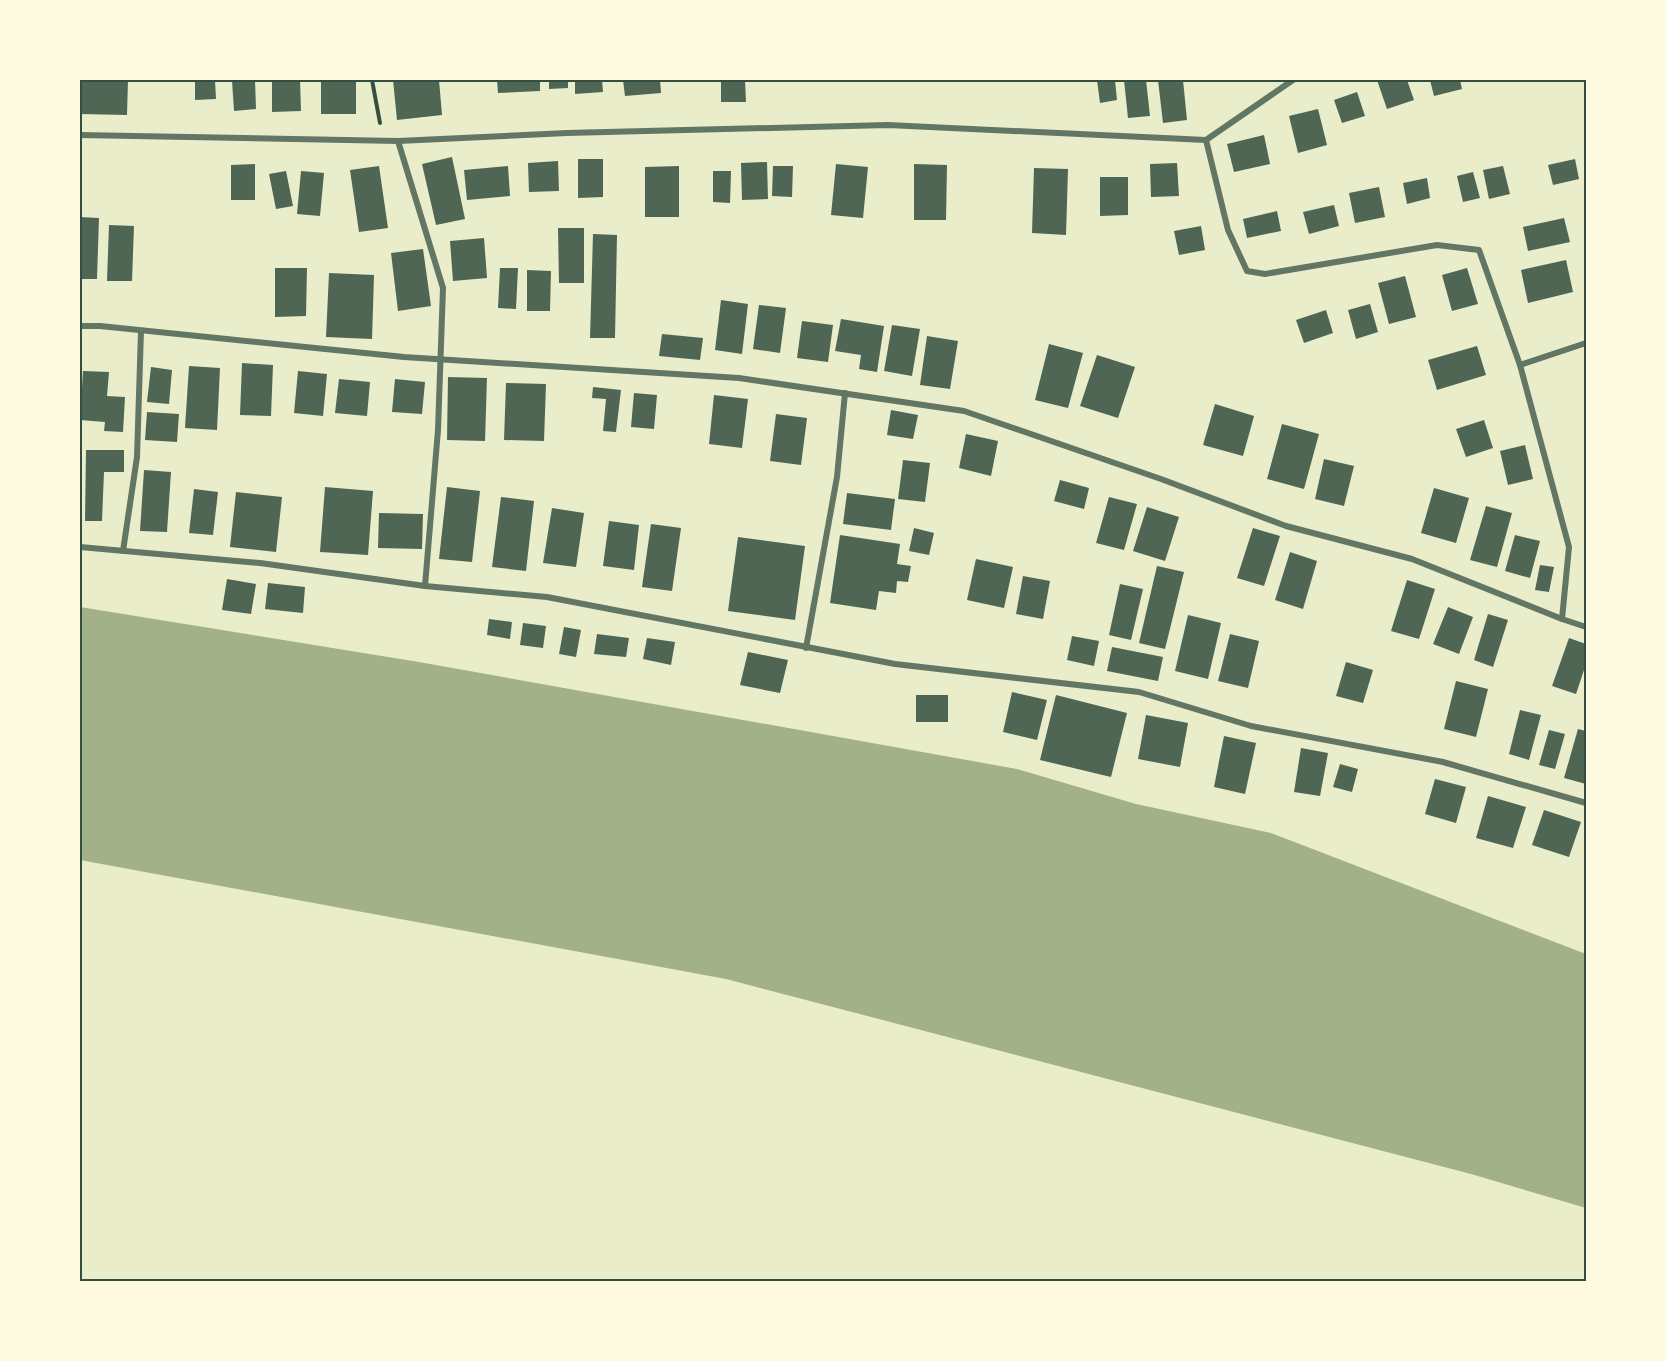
<svg xmlns="http://www.w3.org/2000/svg" width="1666" height="1361" viewBox="0 0 1666 1361" font-family="'DM Sans',sans-serif">
<style>
.water{fill:#a3b18a}
.building{fill:#4f6655}
.lines{fill:none;stroke-linecap:round;stroke-linejoin:round}
.path{stroke:#344e41;stroke-width:4}
.minor{stroke:#617663;stroke-width:6}
.neatline{fill:none;stroke:#344e41;stroke-width:2}
</style>
<rect width="100%" height="100%" fill="#e9edc9"/>
<polygon class="water" points="80,607 419,662 1017,769 1136,804 1271,833 1586,954 1586,1208 1471,1174 726,979 80,860"/>
<g class="building">
<polygon points="80,80 128,80 127,115 80,114"/>
<polygon points="195,80 215,80 216,99 195,100"/>
<polygon points="232,80 255,80 256,109 234,111"/>
<polygon points="272,80 300,80 301,111 272,112"/>
<rect x="321" y="80" width="35" height="34"/>
<polygon points="393,80 439,80 442,115 397,120"/>
<polygon points="497,80 540,80 540,91 498,93"/>
<polygon points="549,80 568,80 568,88 549,89"/>
<polygon points="575,80 602,80 603,92 575,94"/>
<polygon points="623,80 660,80 661,93 625,96"/>
<polygon points="721,80 745,80 746,102 721,102"/>
<polygon points="1097,80 1115,80 1117,100 1100,103"/>
<polygon points="1124,80 1146,80 1150,116 1128,118"/>
<polygon points="1158,80 1183,80 1187,120 1163,123"/>
<polygon points="1377,80 1407,80 1414,100 1387,109"/>
<polygon points="1430,80 1460,80 1462,89 1434,96"/>
<polygon points="1357,92 1365,116 1342,123 1334,100"/>
<polygon points="1318,109 1327,145 1298,153 1289,116"/>
<polygon points="1264,135 1270,164 1234,172 1227,144"/>
<polygon points="452,157 465,219 436,225 422,164"/>
<polygon points="578,159 603,159 603,197 578,198"/>
<polygon points="1575,159 1579,179 1553,185 1548,165"/>
<polygon points="558,161 559,191 529,192 528,163"/>
<polygon points="767,162 768,199 742,200 741,163"/>
<polygon points="1177,163 1179,196 1151,197 1150,164"/>
<polygon points="255,164 255,200 231,200 231,165"/>
<polygon points="836,164 868,167 863,218 831,215"/>
<polygon points="914,164 947,165 946,220 914,220"/>
<polygon points="379,166 388,228 359,232 350,170"/>
<polygon points="508,166 510,196 467,200 464,170"/>
<polygon points="679,166 679,217 645,217 645,167"/>
<polygon points="773,166 793,166 792,197 772,196"/>
<polygon points="1503,166 1510,194 1489,199 1483,170"/>
<polygon points="1034,168 1068,169 1066,235 1032,233"/>
<polygon points="286,171 293,206 276,209 269,174"/>
<polygon points="301,171 324,173 320,216 297,214"/>
<polygon points="713,171 731,171 730,203 713,202"/>
<polygon points="1473,172 1480,198 1463,202 1457,176"/>
<polygon points="1100,177 1128,177 1128,215 1100,216"/>
<polygon points="1427,178 1430,198 1407,204 1403,183"/>
<polygon points="1379,187 1385,217 1355,223 1349,193"/>
<polygon points="1334,205 1339,226 1309,234 1303,212"/>
<polygon points="1277,211 1281,231 1247,238 1243,219"/>
<polygon points="80,217 99,218 97,279 80,279"/>
<polygon points="1564,218 1570,242 1528,251 1523,227"/>
<polygon points="109,225 134,226 132,281 107,281"/>
<polygon points="1201,226 1205,250 1179,255 1174,231"/>
<polygon points="558,228 584,228 584,283 559,283"/>
<polygon points="593,234 617,235 615,338 590,338"/>
<polygon points="484,238 487,278 453,281 450,241"/>
<polygon points="423,249 431,306 398,311 391,253"/>
<polygon points="1566,260 1573,292 1528,303 1521,270"/>
<polygon points="275,268 307,268 306,316 275,317"/>
<polygon points="500,268 518,268 516,309 498,308"/>
<polygon points="1467,268 1478,304 1452,311 1442,275"/>
<polygon points="527,270 551,271 550,311 527,311"/>
<polygon points="329,273 374,275 372,339 326,337"/>
<polygon points="1405,276 1416,317 1389,324 1378,283"/>
<polygon points="721,300 748,304 742,354 715,350"/>
<polygon points="1370,304 1378,332 1356,339 1348,310"/>
<polygon points="759,305 786,308 780,353 753,349"/>
<polygon points="1326,310 1333,333 1304,343 1296,320"/>
<polygon points="841,319 884,326 877,372 859,369 861,355 835,351"/>
<polygon points="802,321 833,325 828,362 797,358"/>
<polygon points="892,325 920,329 912,376 884,371"/>
<polygon points="662,334 703,338 700,360 659,356"/>
<polygon points="927,336 958,341 950,389 920,385"/>
<polygon points="1049,344 1083,353 1068,408 1035,400"/>
<polygon points="1477,346 1486,375 1437,390 1428,360"/>
<polygon points="1097,355 1135,367 1118,418 1080,406"/>
<polygon points="242,363 273,365 271,416 240,415"/>
<polygon points="189,366 220,368 217,430 185,428"/>
<polygon points="151,367 172,370 169,404 147,402"/>
<polygon points="83,371 109,372 107,396 125,397 123,432 104,431 105,422 80,420"/>
<polygon points="298,371 327,374 323,416 294,413"/>
<polygon points="448,377 487,378 485,441 447,440"/>
<polygon points="339,379 370,382 367,416 335,413"/>
<polygon points="395,379 425,382 422,414 392,412"/>
<polygon points="506,383 546,384 544,441 504,440"/>
<polygon points="593,387 621,390 616,432 603,431 606,399 592,398"/>
<polygon points="634,393 657,395 654,429 631,427"/>
<polygon points="714,395 748,399 742,448 709,444"/>
<polygon points="1215,404 1254,416 1243,456 1203,445"/>
<polygon points="891,410 918,415 913,439 887,435"/>
<polygon points="147,412 179,414 177,442 145,440"/>
<polygon points="776,414 807,418 801,465 770,461"/>
<polygon points="1484,420 1493,448 1466,457 1456,429"/>
<polygon points="1282,424 1319,434 1304,489 1267,479"/>
<polygon points="966,434 998,441 991,476 959,468"/>
<polygon points="1525,445 1533,479 1508,485 1500,451"/>
<polygon points="86,450 124,450 124,472 104,472 102,521 85,521"/>
<polygon points="1324,459 1354,466 1344,506 1315,499"/>
<polygon points="903,460 930,463 925,502 898,499"/>
<polygon points="144,470 171,472 167,532 140,531"/>
<polygon points="1060,480 1089,488 1084,509 1054,501"/>
<polygon points="325,487 373,491 368,555 320,552"/>
<polygon points="447,487 480,491 472,562 439,559"/>
<polygon points="1434,488 1469,498 1456,543 1421,533"/>
<polygon points="194,489 218,492 213,535 189,533"/>
<polygon points="236,492 282,497 276,552 230,547"/>
<polygon points="847,493 895,499 891,530 843,524"/>
<polygon points="501,497 534,501 526,571 492,567"/>
<polygon points="1109,497 1137,504 1124,550 1096,543"/>
<polygon points="1486,506 1512,513 1497,567 1470,560"/>
<polygon points="1147,507 1179,517 1165,561 1133,551"/>
<polygon points="552,508 584,513 576,567 543,563"/>
<polygon points="379,513 423,514 422,549 378,548"/>
<polygon points="609,521 639,525 634,570 603,566"/>
<polygon points="651,524 681,528 672,591 642,587"/>
<polygon points="914,528 934,533 929,555 909,551"/>
<polygon points="1253,528 1280,536 1264,586 1237,578"/>
<polygon points="840,535 900,544 897,564 911,566 908,582 897,581 896,593 879,591 876,610 830,603"/>
<polygon points="1515,535 1540,541 1530,578 1505,571"/>
<polygon points="738,537 805,546 795,620 728,611"/>
<polygon points="1290,552 1317,561 1303,609 1275,600"/>
<polygon points="976,559 1013,567 1004,608 967,600"/>
<polygon points="1540,565 1554,567 1549,592 1535,590"/>
<polygon points="1157,566 1184,572 1165,649 1139,643"/>
<polygon points="1023,576 1050,581 1043,619 1016,614"/>
<polygon points="227,579 256,584 251,614 222,610"/>
<polygon points="1407,580 1435,589 1419,639 1391,631"/>
<polygon points="268,583 305,587 303,613 265,609"/>
<polygon points="1120,584 1143,589 1131,640 1109,635"/>
<polygon points="1448,607 1473,617 1459,654 1433,644"/>
<polygon points="1488,614 1508,620 1493,667 1474,660"/>
<polygon points="1188,615 1221,623 1208,679 1175,671"/>
<polygon points="489,619 512,622 510,639 487,635"/>
<polygon points="523,623 546,626 543,648 520,645"/>
<polygon points="564,627 581,630 576,657 559,654"/>
<polygon points="597,634 629,638 626,657 594,654"/>
<polygon points="1230,634 1259,641 1248,688 1218,681"/>
<polygon points="1072,636 1099,641 1094,666 1067,660"/>
<polygon points="647,638 675,642 671,665 643,659"/>
<polygon points="1569,638 1586,644 1586,664 1576,694 1552,686"/>
<polygon points="1112,647 1163,657 1158,681 1107,671"/>
<polygon points="748,652 788,660 780,693 740,685"/>
<polygon points="1346,662 1373,670 1363,703 1336,696"/>
<polygon points="1456,681 1488,689 1476,737 1444,729"/>
<polygon points="1012,692 1047,700 1037,740 1003,732"/>
<rect x="916" y="695" width="32" height="27"/>
<polygon points="1056,695 1127,713 1111,777 1040,760"/>
<polygon points="1520,710 1541,715 1529,760 1509,754"/>
<polygon points="1146,715 1188,723 1180,767 1138,759"/>
<polygon points="1578,729 1586,731 1586,784 1564,778"/>
<polygon points="1549,730 1565,734 1555,769 1539,765"/>
<polygon points="1224,736 1256,743 1245,794 1214,787"/>
<polygon points="1301,748 1328,753 1320,796 1294,792"/>
<polygon points="1340,764 1358,769 1352,792 1333,787"/>
<polygon points="1435,779 1466,787 1456,823 1425,814"/>
<polygon points="1488,796 1526,807 1513,848 1476,838"/>
<polygon points="1544,810 1581,822 1569,857 1532,845"/>
</g>
<g class="lines">
<polyline class="path" points="372,80 380,123"/>
<g class="minor">
<polyline points="80,135 398,141 567,133 888,125 1206,140 1293,80"/>
<polyline points="1206,140 1228,230 1247,271 1265,274 1437,245 1479,250 1520,365 1569,547 1562,619 1586,627"/>
<polyline points="398,141 443,288 438,430 425,586"/>
<polyline points="80,326 100,326 404,357 739,378 964,411 1161,479 1286,526 1412,559 1562,619"/>
<polyline points="1520,365 1586,343"/>
<polyline points="80,547 260,563 425,586 547,597 895,664 1139,692 1251,726 1443,762 1586,803"/>
<polyline points="123,551 137,457 141,331"/>
<polyline points="806,648 837,477 845,393"/>
</g>
</g>
<rect width="1666" height="1361" fill="none" stroke="#fefae0" stroke-width="162"/>
<rect x="81" y="81" width="1504" height="1199" class="neatline"/>
</svg>
